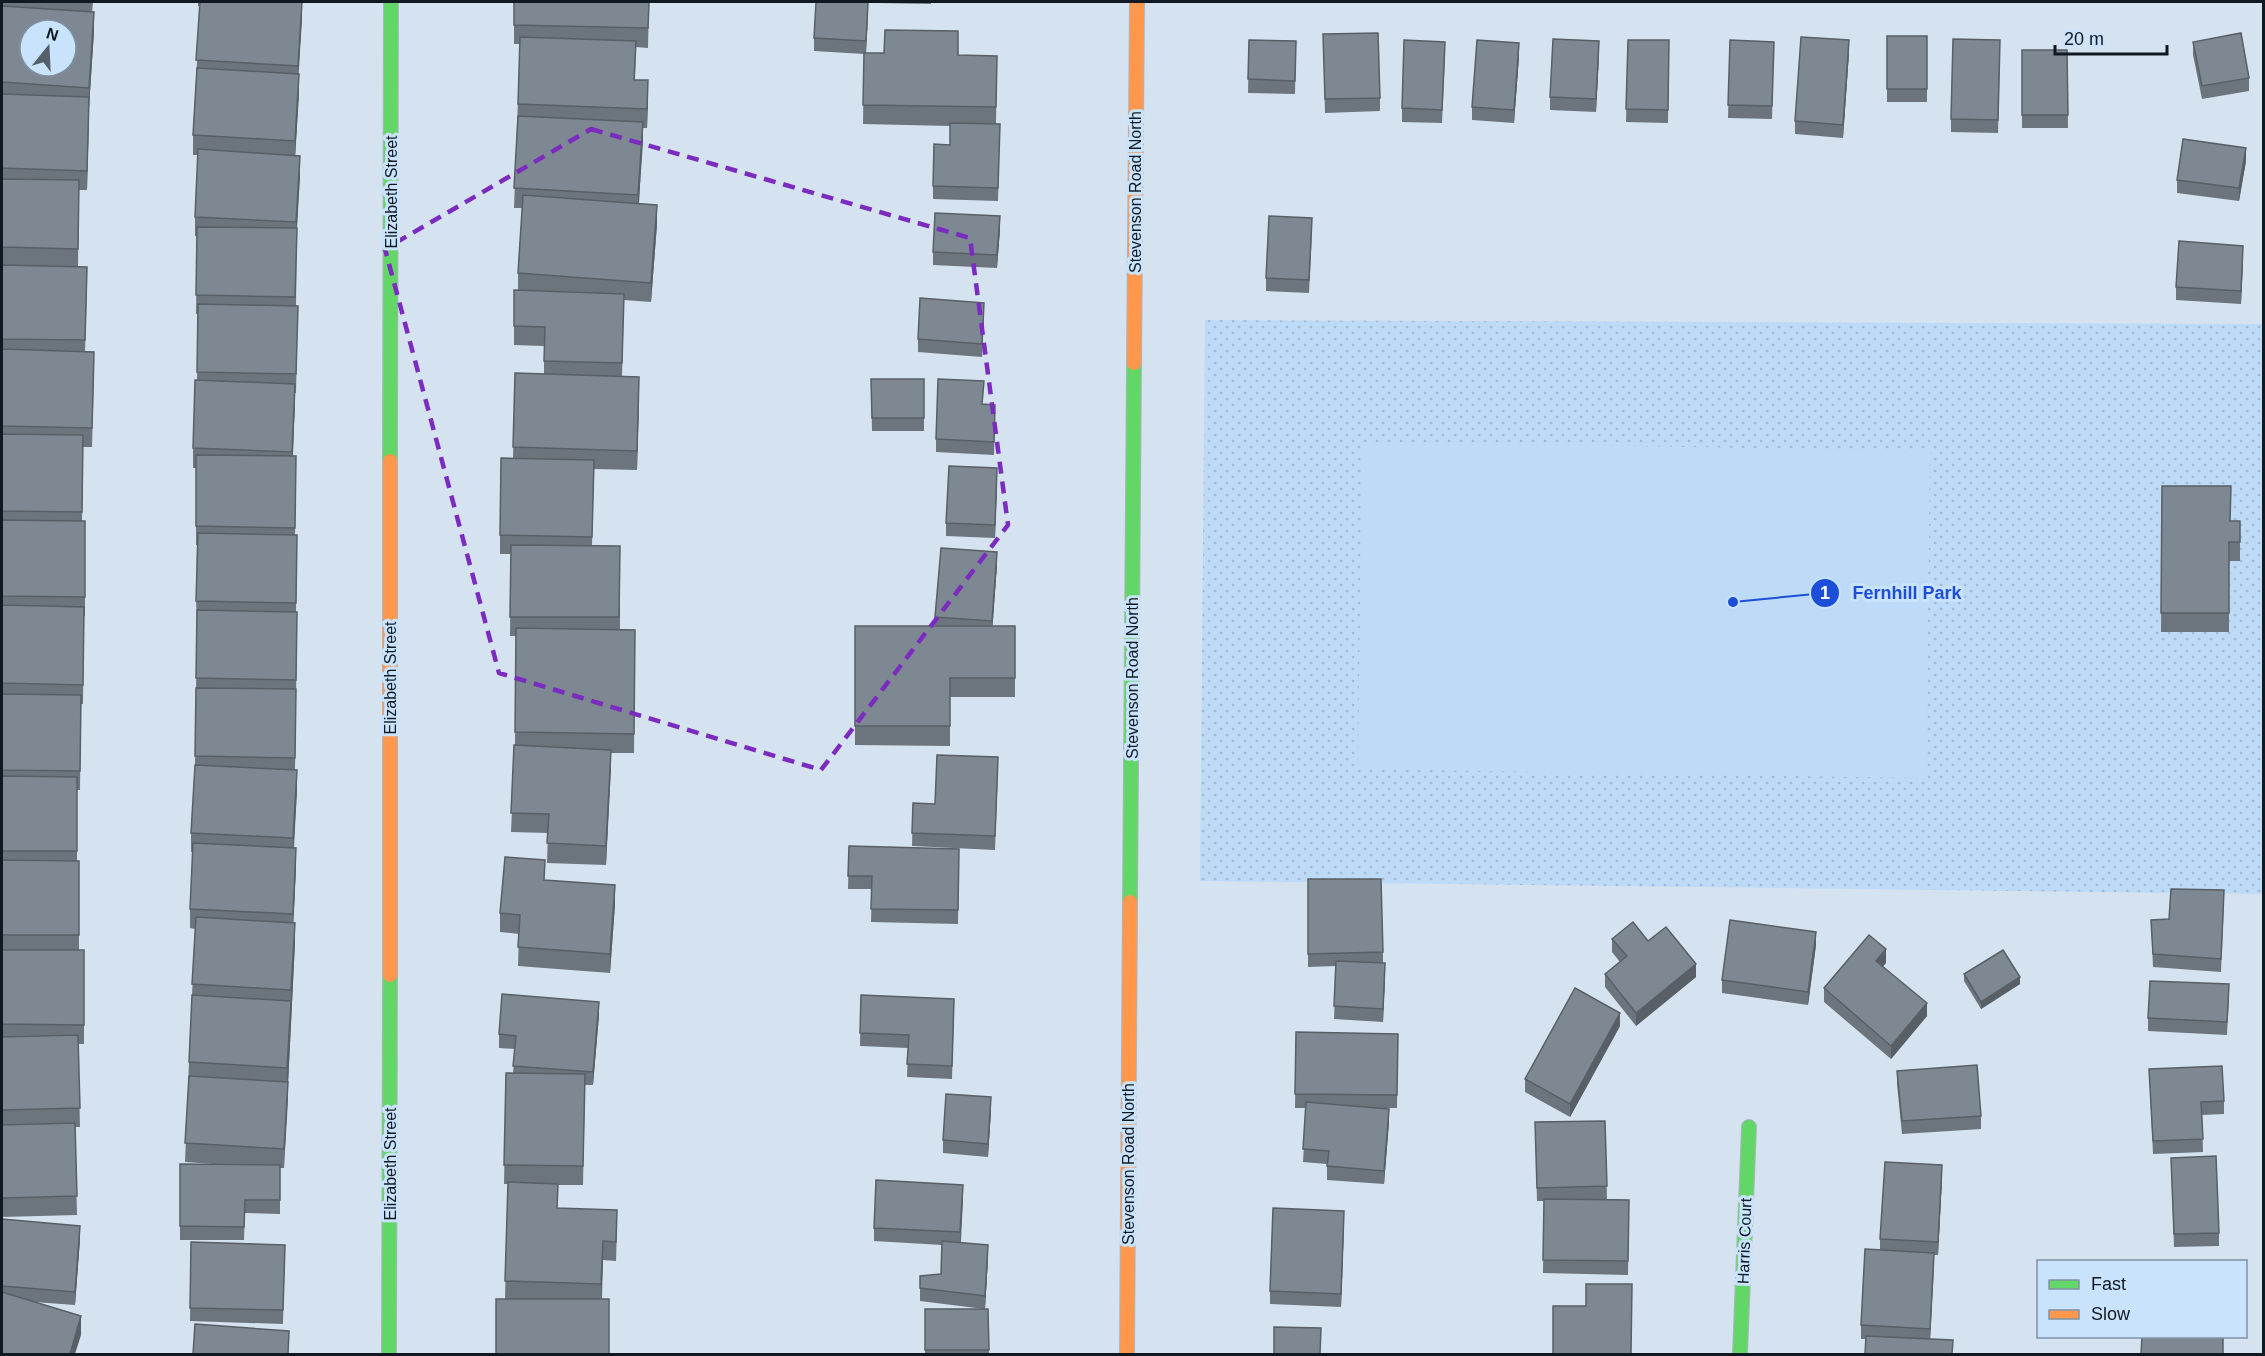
<svg xmlns="http://www.w3.org/2000/svg" width="2265" height="1356" viewBox="0 0 2265 1356" font-family="Helvetica,sans-serif">
<style>
.grass{fill:url(#grass-dots)}
.pitch{fill:#bddaf7}
.lines{fill:none;stroke-linecap:round;stroke-linejoin:round}
.fast-casing{stroke:#acb6c1;stroke-width:16}
.slow-casing{stroke:#acb6c1;stroke-width:16}
.fast{stroke:#63d668;stroke-width:14}
.slow{stroke:#ff974d;stroke-width:14}
.wall{fill:#6c757e}
.shaded-wall{fill:#585f66}
.building{fill:#7e8892;stroke:#585f66;stroke-width:1.5;fill-rule:evenodd}
.marked{fill:none;stroke:#7b2cbf;stroke-width:4.5;stroke-dasharray:12 8;stroke-linejoin:round}
.labels{text-anchor:middle;stroke-width:6;stroke-linejoin:round;paint-order:stroke}
.street-label{font-size:16px;fill:#101922;stroke:#cae3fc}
.leader{fill:none;stroke:#1d4ed8;stroke-width:2}
.callout-dot{fill:#1d4ed8;stroke:#cae3fc;stroke-width:2}
.mark-label{font-size:18px;text-anchor:middle;font-weight:bold;fill:#fff}
.callout-label{font-size:18px;text-anchor:middle;font-weight:bold;fill:#1d4ed8;stroke:#cae3fc;stroke-width:6;stroke-linejoin:round;paint-order:stroke}
</style>
<defs>
<pattern id="grass-dots" width="8" height="8" patternUnits="userSpaceOnUse" patternTransform="scale(1.5)"><rect width="8" height="8" fill="#bddaf7"/><path d="M2 2h.1M6 6h.1" fill="none" stroke="#a1bad3" stroke-width="1.8" stroke-linecap="round"/></pattern>
</defs>
<rect width="100%" height="100%" fill="#d5e3f1"/>
<polygon class="grass" points="1205,320 2263,324 2263,894 1200,881"/>
<polygon class="pitch" points="1362,442 1930,451 1926,778 1358,769"/>
<g class="lines">
<defs>
<g id="fast">
<polyline points="390,461 391,2"/>
<polyline points="1130,902 1134,363"/>
<polyline points="389,1354 390,975"/>
<polyline points="1740,1354 1749,1127"/>
</g>
<g id="slow">
<polyline points="1134,363 1137,2"/>
<polyline points="390,975 390,461"/>
<polyline points="1127,1354 1130,902"/>
</g>
</defs>
<use href="#fast" class="fast-casing"/>
<use href="#slow" class="slow-casing"/>
<use href="#fast" class="fast"/>
<use href="#slow" class="slow"/>
</g>
<g class="wall">
<polygon points="2,2 93,2 92,12 94,31 89,107 87,190 79,190 78,267 87,286 85,352 94,371 92,447 83,447 82,521 85,521 85,616 84,616 83,704 81,704 80,790 77,790 77,861 79,861 79,950 84,950 84,1044 78,1044 80,1127 75,1127 77,1215 2,1217"/>
<polygon points="198,2 302,2 302,18 298,74 299,93 295,155 300,175 297,228 296,306 298,306 296,393 295,393 293,456 296,456 295,535 297,535 296,612 297,631 295,770 297,790 294,848 296,867 293,923 295,942 288,1083 288,1101 284,1168 280,1168 280,1214 245,1213 244,1240 180,1240 180,1164 213,1164 185,1162 189,1062 195,929 190,928 190,909 193,852 191,852 191,833 195,765 197,620 196,601 197,545 196,545 196,468 193,468 193,448 197,380 198,314 196,314 197,236 195,236 195,217 198,155 193,155 193,135 200,6 198,6"/>
<polygon points="514,2 649,2 648,48 636,47 635,80 648,99 647,128 643,128 639,204 657,224 651,302 624,300 622,376 639,396 637,470 594,469 592,546 620,546 620,629 635,630 634,753 611,753 606,865 547,863 548,833 511,832 515,745 516,636 510,636 511,554 500,554 500,535 513,458 515,373 544,374 544,346 514,345 514,290 518,290 518,273 522,208 514,208 520,44 514,44"/>
<polygon points="877,2 931,2 931,4 877,3"/>
<polygon points="868,13 866,53 997,56 996,124 1000,124 998,201 933,199 933,186 950,145 950,126 863,124 864,54 814,51 814,38"/>
<polygon points="1323,34 1380,98 1380,111 1325,113"/>
<rect x="1887" y="36" width="40" height="66"/>
<polygon points="1249,40 1296,41 1295,94 1248,93"/>
<polygon points="1628,40 1669,40 1668,123 1626,122"/>
<polygon points="1730,40 1774,42 1772,119 1728,118"/>
<polygon points="2193,42 2249,78 2249,91 2202,99 2193,55"/>
<polygon points="2022,50 2067,50 2068,128 2022,128"/>
<polygon points="1849,53 1843,138 1795,134 1795,121"/>
<polygon points="2000,53 1998,133 1951,132 1951,119"/>
<polygon points="1599,54 1596,112 1550,110 1550,97"/>
<polygon points="1445,55 1442,123 1402,122 1402,108"/>
<polygon points="1519,57 1514,123 1472,120 1472,107"/>
<polygon points="2246,161 2239,201 2177,193 2177,180"/>
<polygon points="1000,229 997,268 933,265 933,252"/>
<polygon points="1312,231 1309,293 1266,291 1266,278"/>
<polygon points="2243,259 2241,304 2176,300 2176,287"/>
<polygon points="984,316 982,357 918,352 918,339"/>
<polygon points="871,379 924,379 924,431 872,431"/>
<polygon points="983,404 995,418 994,455 936,452 936,439"/>
<polygon points="997,481 995,538 946,536 946,523"/>
<polygon points="2162,486 2231,521 2240,521 2240,561 2229,561 2229,632 2161,632"/>
<polygon points="997,565 992,626 1015,626 1015,697 950,697 950,746 855,745 855,626 935,626 935,617"/>
<polygon points="998,770 995,850 912,846 913,803 935,804"/>
<polygon points="849,846 959,849 958,924 871,922 872,889 848,889"/>
<polygon points="1308,879 1383,952 1383,963 1385,976 1383,1022 1334,1019 1336,966 1308,967"/>
<polygon points="545,880 615,904 610,973 518,966 519,934 500,932 500,913"/>
<polygon points="2224,903 2221,972 2153,967 2151,920 2169,919"/>
<polygon points="1612,939 1648,941 1696,977 1636,1026 1605,987 1605,974 1620,962 1612,952"/>
<polygon points="1816,945 1808,1005 1722,993 1722,980"/>
<polygon points="1886,963 1883,966 1927,1016 1891,1059 1824,1002 1824,988"/>
<polygon points="1964,974 2020,984 1981,1009 1964,981"/>
<polygon points="861,995 954,1012 952,1079 907,1077 908,1048 860,1046"/>
<polygon points="2229,997 2227,1035 2148,1031 2148,1018"/>
<polygon points="599,1015 593,1085 585,1085 583,1185 558,1185 557,1208 617,1229 616,1261 603,1260 602,1299 505,1299 508,1184 504,1184 506,1073 513,1073 515,1049 499,1048 499,1034"/>
<polygon points="1620,1026 1570,1117 1525,1092 1525,1079"/>
<polygon points="1296,1032 1398,1034 1397,1108 1381,1108 1389,1122 1384,1184 1327,1180 1327,1164 1303,1162 1306,1108 1295,1108"/>
<polygon points="2149,1069 2224,1101 2224,1114 2202,1115 2203,1152 2153,1154"/>
<polygon points="1897,1071 1981,1116 1981,1129 1902,1134 1897,1084"/>
<polygon points="991,1110 988,1157 943,1153 943,1140"/>
<polygon points="1605,1121 1607,1199 1629,1200 1628,1275 1543,1273 1544,1201 1537,1201 1535,1122"/>
<polygon points="2171,1158 2219,1233 2219,1246 2174,1247"/>
<polygon points="1942,1178 1938,1255 1934,1255 1930,1339 1861,1339 1861,1325 1880,1250 1880,1239"/>
<polygon points="963,1198 961,1242 988,1258 985,1309 988,1309 989,1354 925,1354 925,1309 984,1309 920,1301 920,1276 941,1274 942,1245 874,1241 874,1228"/>
<polygon points="2,1219 80,1239 75,1305 34,1302 81,1335 2,1354"/>
<polygon points="1344,1225 1341,1307 1270,1304 1270,1291"/>
<polygon points="191,1242 285,1245 283,1324 190,1321"/>
</g>
<g class="shaded-wall">
<polygon points="302,2 302,18 298,85 298,66"/>
<polygon points="868,2 868,13 866,54 866,41"/>
<polygon points="94,12 94,31 89,107 89,88"/>
<polygon points="1849,40 1849,53 1843,138 1843,125"/>
<polygon points="1599,41 1599,54 1596,112 1596,99"/>
<polygon points="1519,43 1519,57 1514,123 1514,110"/>
<polygon points="299,74 299,93 295,160 295,141"/>
<polygon points="648,80 648,99 647,128 647,109"/>
<polygon points="89,97 89,116 87,190 87,171"/>
<polygon points="643,122 643,142 638,214 638,195"/>
<polygon points="2246,148 2246,161 2239,201 2239,188"/>
<polygon points="300,156 300,175 296,242 296,222"/>
<polygon points="657,205 657,224 651,302 651,283"/>
<polygon points="1000,216 1000,229 997,268 997,255"/>
<polygon points="2243,246 2243,259 2241,304 2241,291"/>
<polygon points="984,303 984,316 982,357 982,344"/>
<polygon points="639,377 639,396 637,470 637,451"/>
<polygon points="295,384 295,404 292,472 292,452"/>
<polygon points="997,468 997,481 995,538 995,525"/>
<polygon points="997,552 997,565 992,635 992,621"/>
<polygon points="611,750 611,769 606,865 606,846"/>
<polygon points="297,770 297,790 293,857 293,838"/>
<polygon points="296,848 296,867 293,933 293,914"/>
<polygon points="615,885 615,904 610,973 610,954"/>
<polygon points="295,923 295,942 284,1168 287,1068"/>
<polygon points="1816,932 1816,945 1808,1005 1808,992"/>
<polygon points="1886,949 1886,963 1876,974 1876,961"/>
<polygon points="1385,963 1385,976 1383,1022 1383,1009"/>
<polygon points="1696,964 1696,977 1636,1026 1636,1013"/>
<polygon points="2020,977 2020,984 1981,1009 1981,1002"/>
<polygon points="599,1002 599,1015 593,1085 593,1072"/>
<polygon points="1927,1003 1927,1016 1891,1059 1891,1046"/>
<polygon points="1620,1013 1620,1026 1570,1117 1570,1104"/>
<polygon points="991,1097 991,1110 988,1157 988,1144"/>
<polygon points="1389,1109 1389,1122 1384,1184 1384,1171"/>
<polygon points="1942,1165 1942,1178 1938,1255 1938,1242"/>
<polygon points="963,1185 963,1198 960,1246 960,1232"/>
<polygon points="1344,1211 1344,1225 1341,1307 1341,1294"/>
<polygon points="80,1226 80,1239 75,1305 75,1292"/>
<polygon points="603,1241 603,1260 601,1303 601,1284"/>
<polygon points="988,1245 988,1258 985,1309 985,1296"/>
<polygon points="1934,1253 1934,1266 1930,1343 1930,1329"/>
<polygon points="81,1316 81,1335 75,1354 70,1354"/>
</g>
<g class="building">
<polygon points="200,2 302,2 298,66 196,60"/>
<polygon points="514,2 649,2 648,28 514,25"/>
<polygon points="816,2 868,2 866,41 814,38"/>
<path d="M2,6L94,12L89,88L2,82ZM30,30H66V66H30Z"/>
<polygon points="885,30 958,31 958,55 997,56 996,107 863,105 864,53 884,53"/>
<polygon points="1378,33 1380,98 1325,99 1323,34"/>
<polygon points="2241,33 2249,78 2202,86 2193,42"/>
<rect x="1887" y="36" width="40" height="53"/>
<polygon points="520,37 636,41 634,80 648,80 647,109 518,104"/>
<polygon points="1801,37 1849,40 1843,125 1795,121"/>
<polygon points="1553,39 1599,41 1596,99 1550,97"/>
<polygon points="1953,39 2000,40 1998,120 1951,119"/>
<polygon points="1249,40 1296,41 1295,81 1248,79"/>
<polygon points="1404,40 1445,42 1442,110 1402,108"/>
<polygon points="1477,40 1519,43 1514,110 1472,107"/>
<polygon points="1628,40 1669,40 1668,110 1626,109"/>
<polygon points="1730,40 1774,42 1772,106 1728,105"/>
<polygon points="2022,50 2067,50 2068,115 2022,115"/>
<polygon points="197,68 299,74 295,141 193,135"/>
<polygon points="2,94 89,97 87,171 2,168"/>
<polygon points="518,116 643,122 638,195 514,188"/>
<polygon points="950,123 1000,124 998,188 933,186 934,144 950,145"/>
<polygon points="2183,139 2246,148 2239,188 2177,180"/>
<polygon points="198,149 300,156 296,222 195,217"/>
<polygon points="2,179 79,180 78,249 2,247"/>
<polygon points="523,195 657,205 651,283 518,273"/>
<polygon points="935,213 1000,216 997,255 933,252"/>
<polygon points="1269,216 1312,218 1309,280 1266,278"/>
<polygon points="197,227 297,228 295,297 196,295"/>
<polygon points="2179,241 2243,246 2241,291 2176,287"/>
<polygon points="2,265 87,267 85,340 2,339"/>
<polygon points="514,290 624,294 622,363 544,361 545,327 514,326"/>
<polygon points="920,298 984,303 982,344 918,339"/>
<polygon points="198,304 298,306 296,374 197,372"/>
<polygon points="2,349 94,352 92,428 2,426"/>
<polygon points="515,373 639,377 637,451 513,447"/>
<polygon points="871,379 924,379 924,418 872,418"/>
<polygon points="938,379 984,381 982,404 995,405 994,442 936,439"/>
<polygon points="195,380 295,384 292,452 193,448"/>
<polygon points="2,434 83,435 82,512 2,511"/>
<polygon points="196,455 296,456 295,528 196,526"/>
<polygon points="501,458 594,460 592,537 500,535"/>
<polygon points="949,466 997,468 995,525 946,523"/>
<polygon points="2162,486 2231,486 2230,521 2240,521 2240,542 2229,542 2229,613 2161,613"/>
<polygon points="2,520 85,521 85,597 2,596"/>
<polygon points="198,533 297,535 296,603 196,601"/>
<polygon points="511,545 620,546 619,617 510,617"/>
<polygon points="941,548 997,552 992,621 935,617"/>
<polygon points="2,605 84,607 83,685 2,683"/>
<polygon points="197,610 297,612 296,680 196,678"/>
<polygon points="855,626 1015,626 1015,678 950,678 950,726 855,726"/>
<polygon points="516,628 635,630 634,734 515,732"/>
<polygon points="196,688 296,689 295,758 195,756"/>
<polygon points="2,694 81,695 80,771 2,770"/>
<polygon points="514,745 611,750 606,846 547,843 549,814 511,813"/>
<polygon points="937,755 998,757 995,836 912,833 913,803 935,804"/>
<polygon points="195,765 297,770 293,838 191,833"/>
<polygon points="2,776 77,777 77,851 2,851"/>
<polygon points="193,843 296,848 293,914 190,909"/>
<polygon points="849,846 959,849 958,910 871,909 872,876 848,876"/>
<polygon points="505,857 545,860 544,880 615,885 610,954 518,947 520,915 500,913"/>
<polygon points="2,860 79,861 79,935 2,935"/>
<polygon points="1308,879 1381,879 1383,952 1308,954"/>
<polygon points="2171,889 2224,890 2221,959 2153,954 2151,920 2169,919"/>
<polygon points="196,917 295,923 291,990 192,984"/>
<polygon points="1730,920 1816,932 1808,992 1722,980"/>
<polygon points="1633,922 1648,941 1666,927 1696,964 1636,1013 1605,974 1627,956 1612,939"/>
<polygon points="1869,935 1886,949 1876,961 1927,1003 1891,1046 1824,988"/>
<polygon points="2,950 84,950 84,1025 2,1024"/>
<polygon points="2003,950 2020,977 1981,1002 1964,974"/>
<polygon points="1336,961 1385,963 1383,1009 1334,1006"/>
<polygon points="2150,981 2229,984 2227,1022 2148,1018"/>
<polygon points="1575,988 1620,1013 1570,1104 1525,1079"/>
<polygon points="502,994 599,1002 593,1072 513,1066 516,1036 499,1034"/>
<polygon points="192,995 291,1001 287,1068 189,1062"/>
<polygon points="861,995 954,999 952,1066 907,1064 909,1035 860,1033"/>
<polygon points="1296,1032 1398,1034 1397,1095 1295,1094"/>
<polygon points="78,1035 80,1108 2,1110 2,1037"/>
<polygon points="1977,1065 1981,1116 1902,1121 1897,1071"/>
<polygon points="2222,1066 2224,1101 2201,1102 2203,1139 2153,1141 2149,1069"/>
<polygon points="506,1073 585,1074 583,1166 504,1165"/>
<polygon points="189,1076 288,1082 284,1149 185,1143"/>
<polygon points="946,1094 991,1097 988,1144 943,1140"/>
<polygon points="1306,1102 1389,1109 1384,1171 1327,1166 1329,1151 1303,1149"/>
<polygon points="1605,1121 1607,1186 1537,1188 1535,1122"/>
<polygon points="75,1123 77,1196 2,1198 2,1125"/>
<polygon points="2216,1156 2219,1233 2174,1234 2171,1158"/>
<polygon points="1885,1162 1942,1165 1938,1242 1880,1239"/>
<polygon points="180,1164 280,1165 280,1200 245,1200 244,1227 180,1226"/>
<polygon points="876,1180 963,1185 960,1232 874,1228"/>
<polygon points="508,1182 558,1184 557,1208 617,1210 616,1242 603,1241 601,1284 505,1281"/>
<polygon points="1544,1199 1629,1200 1628,1261 1543,1260"/>
<polygon points="1273,1208 1344,1211 1341,1294 1270,1291"/>
<polygon points="2,1219 80,1226 75,1292 2,1286"/>
<polygon points="942,1241 988,1245 985,1296 920,1288 920,1276 941,1274"/>
<polygon points="191,1242 285,1245 283,1310 190,1308"/>
<polygon points="1865,1249 1934,1253 1930,1329 1861,1325"/>
<polygon points="1586,1284 1632,1284 1631,1354 1553,1354 1553,1306 1586,1306"/>
<polygon points="2,1292 81,1316 70,1354 2,1354"/>
<rect x="496" y="1299" width="113" height="55"/>
<polygon points="925,1309 988,1309 989,1350 925,1350"/>
<polygon points="195,1324 289,1331 288,1354 193,1354"/>
<polygon points="1274,1327 1321,1328 1320,1354 1274,1354"/>
<polygon points="1866,1336 1953,1340 1952,1354 1865,1354"/>
<polygon points="2142,1336 2223,1336 2223,1354 2141,1354"/>
</g>
<path class="marked" d="M591,129L970,238L1008,525L821,770L499,673L385,249Z"/>
<g class="labels">
<g class="street-label">
<text transform="translate(391 192) rotate(-90)" y="6">Elizabeth Street</text>
<text transform="translate(1135 192) rotate(-90)" y="6">Stevenson Road North</text>
<text transform="translate(390 678) rotate(-90)" y="6">Elizabeth Street</text>
<text transform="translate(1132 678) rotate(-90)" y="6">Stevenson Road North</text>
<text transform="translate(390 1164) rotate(-90)" y="6">Elizabeth Street</text>
<text transform="translate(1128 1164) rotate(-90)" y="6">Stevenson Road North</text>
<text transform="translate(1744 1241) rotate(-88)" y="6">Harris Court</text>
</g>
</g>
<path class="leader" d="M1733 602L1825 593"/>
<g class="callout-dot">
<circle cx="1733" cy="602" r="6"/>
<circle cx="1825" cy="593" r="15"/>
</g>
<g class="mark-label">
<text x="1825" y="599">1</text>
</g>
<g class="callout-label">
<text x="1907" y="599">Fernhill Park</text>
</g>
<rect width="2265" height="1356" fill="none" stroke="#101922" stroke-width="6"/>
<rect x="2037" y="1260" width="210" height="78" fill="#cae3fc" stroke="#8092a5" stroke-width="1.5"/>
<rect x="2049" y="1280" width="30" height="9" fill="#63d668" stroke="#8092a5" stroke-width="1.5"/>
<text x="2091" y="1290" font-size="18" fill="#101922">Fast</text>
<rect x="2049" y="1310" width="30" height="9" fill="#ff974d" stroke="#8092a5" stroke-width="1.5"/>
<text x="2091" y="1320" font-size="18" fill="#101922">Slow</text>
<g transform="translate(48 48) rotate(18)"><circle r="28" fill="#cae3fc" stroke="#8092a5" stroke-width="1.5"/>
<path d="M0-4.5L10 22L0 15L-10 22Z" fill="#55606a"/>
<text y="-9" font-size="16" font-weight="bold" text-anchor="middle" fill="#101922">N</text>
</g>
<path d="M2055 45v9h112v-9" fill="none" stroke="#101922" stroke-width="3"/>
<text x="2064" y="45" font-size="18" fill="#101922" stroke="#cae3fc" stroke-width="4.5" paint-order="stroke">20 m</text>
</svg>
